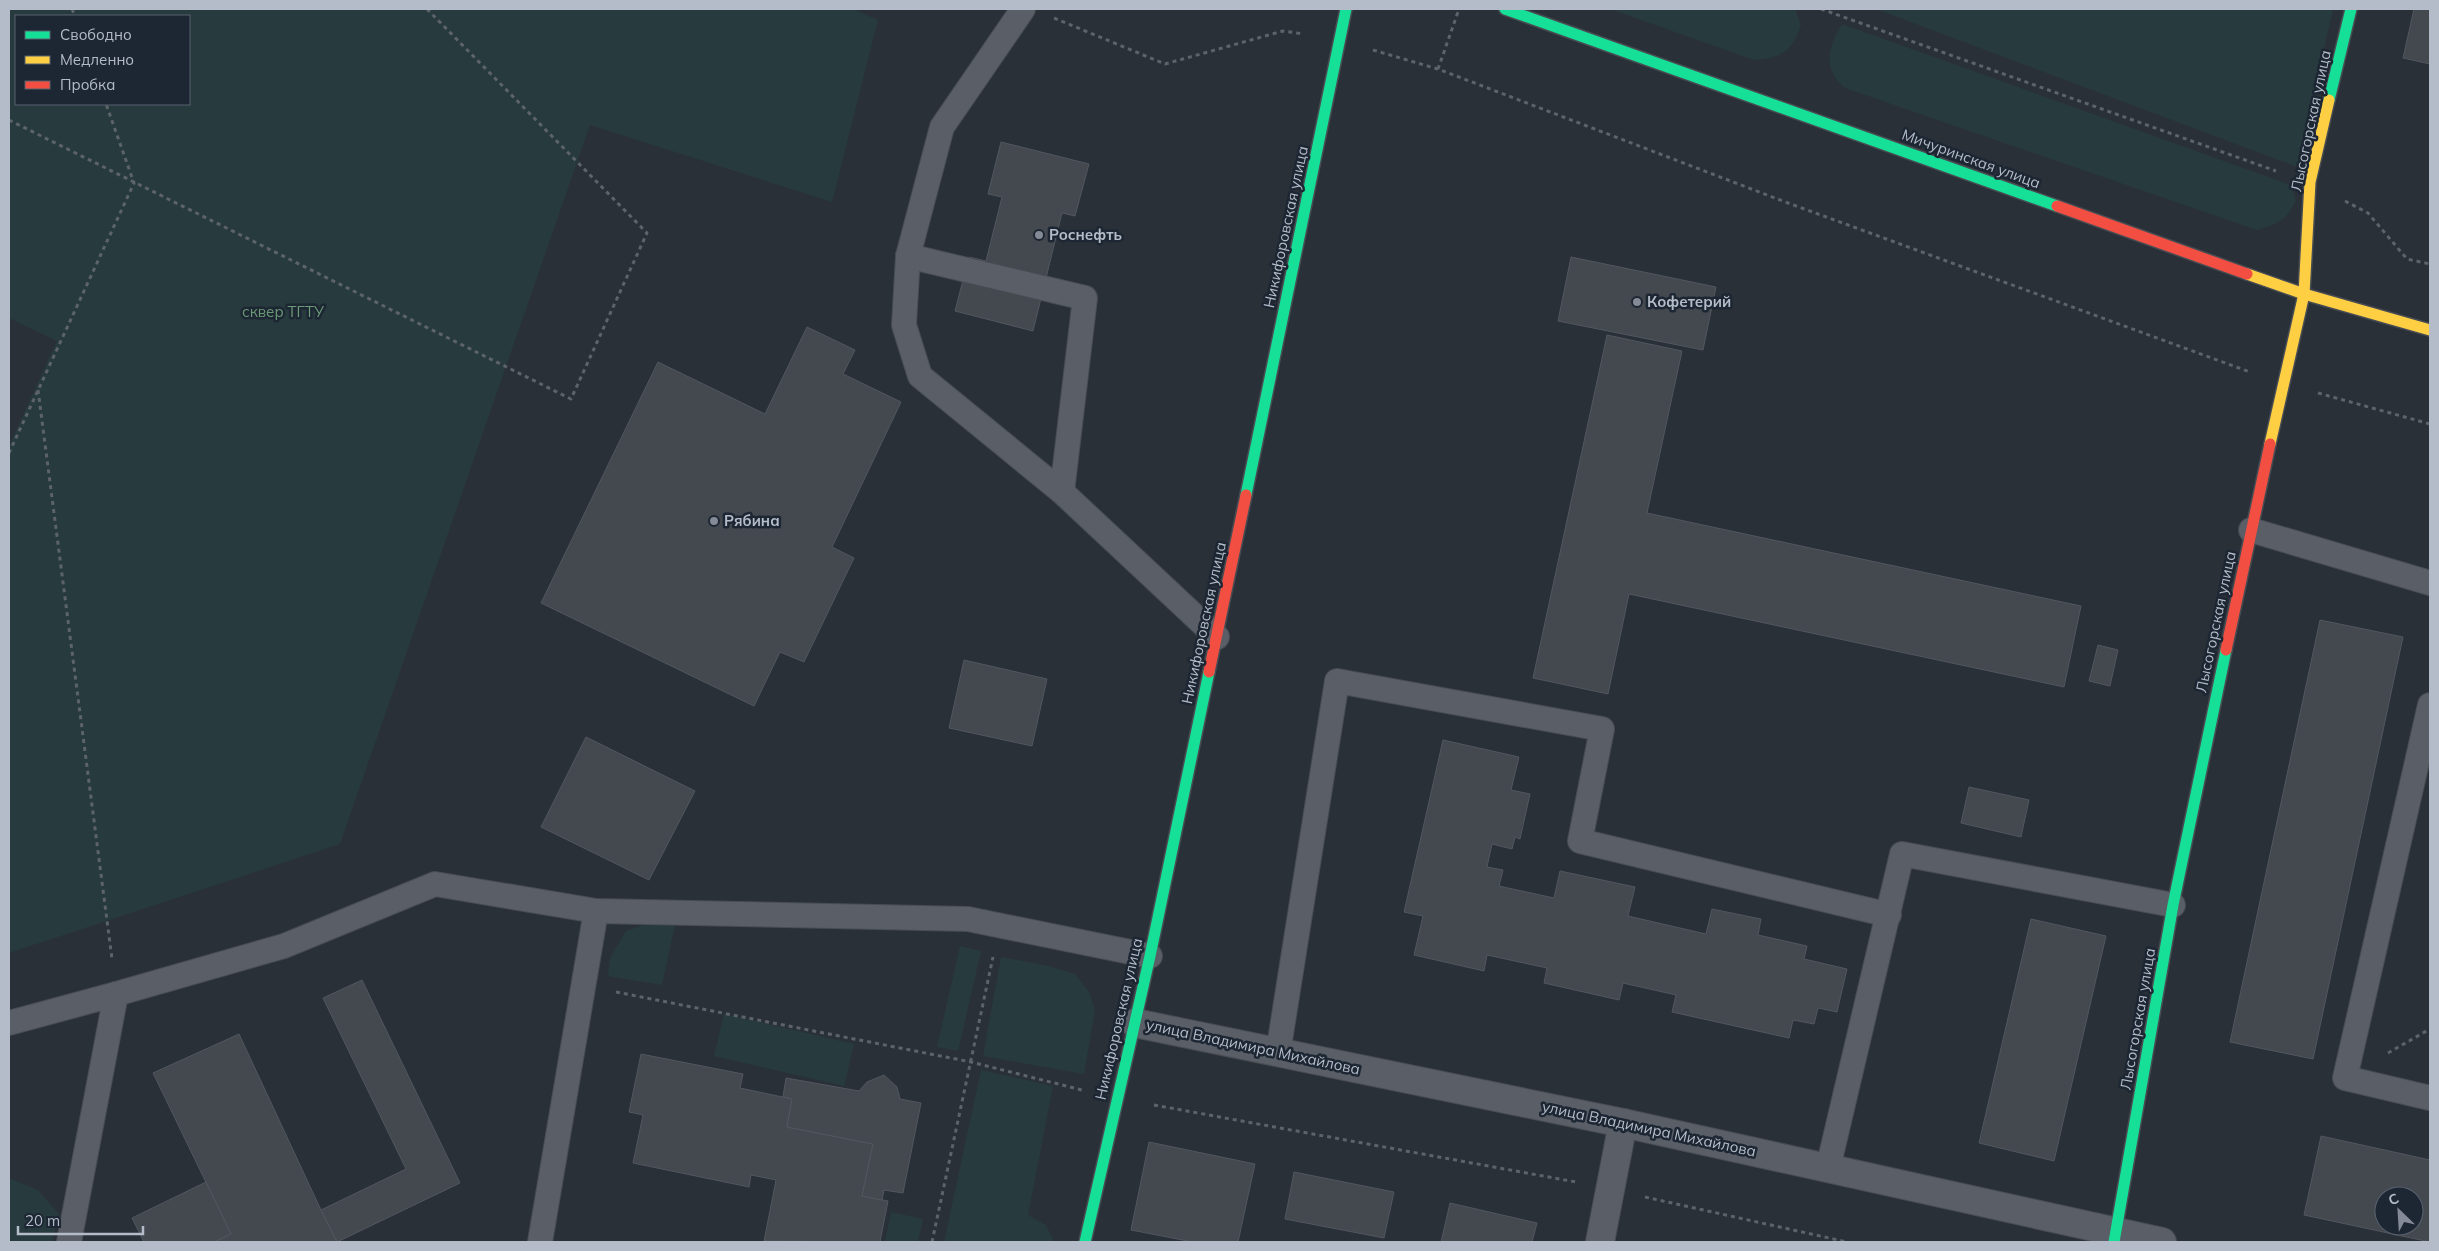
<svg xmlns="http://www.w3.org/2000/svg" width="2439" height="1251" viewBox="0 0 2439 1251" font-family="Mulish,sans-serif">
<style>
.green{fill:#273a3e;fill-rule:evenodd}
.building{fill:#444950;stroke:#52575f;fill-rule:evenodd}
.lines{fill:none;stroke-linecap:round;stroke-linejoin:round}
.lane-casing{stroke:#484c53;stroke-width:26}
.street-casing{stroke:#484c53;stroke-width:30}
.fast-casing{stroke:#484c53;stroke-width:14}
.slow-casing{stroke:#484c53;stroke-width:14}
.jam-casing{stroke:#484c53;stroke-width:14}
.path{stroke:#5d636a;stroke-width:3;stroke-dasharray:4 4;stroke-linecap:butt}
.lane{stroke:#5a5e66;stroke-width:24}
.street{stroke:#5a5e66;stroke-width:28}
.fast{stroke:#16e098;stroke-width:11}
.slow{stroke:#ffcf43;stroke-width:11}
.jam{stroke:#f24e42;stroke-width:11}
.poi-dot{fill:#848b96;stroke:#1d2633;stroke-width:2}
.labels{text-anchor:middle;stroke-width:5;stroke-linejoin:round;paint-order:stroke}
.street-label{font-size:15px;fill:#b4bcc9;stroke:#1d2633}
.poi-label{font-size:15px;font-weight:bold;fill:#b4bcc9;stroke:#1d2633;text-anchor:start}
.park-label{font-size:15px;fill:#6b9a76;stroke:#1d2633}
</style>
<rect width="100%" height="100%" fill="#2a3038"/>
<g class="green">
<path d="M9,9H853L878,20L832,202L590,125L340,844L9,953V446L57,341L9,318ZM189,16V104H16V16Z"/>
<path d="M1610,9H1795L1801,25C1792,52 1782,58 1754,60Z"/>
<polygon points="1876,9 2333,9 2297,167"/>
<path d="M1842,24L2291,185L2296,200C2287,220 2277,225 2257,230L1845,88C1822,70 1828,46 1842,24Z"/>
<polygon points="657,920 675,925 662,985 608,976 610,958 626,931"/>
<polygon points="960,946 981,951 958,1051 937,1047"/>
<polygon points="1001,957 1049,966 1075,974 1089,992 1095,1010 1084,1074 983,1056"/>
<polygon points="724,1014 854,1044 844,1086 714,1056"/>
<polygon points="981,1070 1053,1086 1028,1215 1046,1225 1053,1239 1052,1242 944,1242"/>
<polygon points="9,1178 38,1190 59,1214 52,1242 9,1242"/>
<polygon points="891,1212 923,1219 918,1242 885,1242"/>
</g>
<g class="building">
<polygon points="2414,9 2430,9 2430,64 2403,58"/>
<polygon points="1001,142 1089,164 1075,216 1062,213 1033,331 955,311 969,257 986,261 1002,197 988,194"/>
<polygon points="1571,257 1716,287 1703,350 1558,321"/>
<polygon points="807,327 855,350 843,374 901,402 832,547 854,558 804,662 780,652 754,706 541,603 658,362 765,414"/>
<polygon points="1607,335 1682,351 1647,513 2081,606 2064,687 1629,594 1608,694 1533,678"/>
<polygon points="2320,620 2403,637 2313,1059 2230,1042"/>
<polygon points="2098,645 2118,650 2110,686 2089,681"/>
<polygon points="964,660 1047,679 1032,746 949,728"/>
<polygon points="586,737 695,791 649,880 541,827"/>
<polygon points="1443,740 1519,757 1511,790 1530,794 1520,839 1515,837 1512,849 1492,844 1487,867 1503,870 1499,886 1554,898 1560,871 1635,887 1628,916 1706,934 1712,909 1761,919 1758,935 1807,946 1804,959 1847,969 1837,1012 1818,1008 1814,1024 1793,1020 1789,1038 1672,1012 1676,995 1623,983 1619,1000 1544,983 1547,968 1487,955 1484,971 1414,955 1423,916 1404,912"/>
<polygon points="1969,787 2029,800 2021,837 1961,823"/>
<polygon points="2031,919 2106,936 2054,1161 1979,1143"/>
<polygon points="362,980 460,1183 337,1242 321,1210 406,1169 323,998"/>
<polygon points="239,1034 321,1210 337,1242 214,1242 231,1234 153,1073"/>
<polygon points="641,1054 743,1074 740,1088 792,1099 787,1127 873,1144 862,1196 888,1201 880,1242 764,1241 776,1180 751,1175 749,1187 633,1163 643,1115 629,1112"/>
<polygon points="884,1075 897,1087 900,1099 921,1103 903,1193 884,1190 882,1200 862,1196 873,1144 787,1127 792,1099 783,1097 786,1078 859,1091 867,1082"/>
<path d="M2321,1136L2430,1160V1242L2304,1215ZM2384,1196H2414V1226H2384Z"/>
<polygon points="1149,1142 1255,1164 1238,1242 1193,1242 1131,1230"/>
<polygon points="1294,1172 1394,1192 1384,1238 1285,1219"/>
<polygon points="206,1182 231,1234 214,1242 144,1242 132,1218"/>
<polygon points="1450,1203 1537,1223 1532,1242 1441,1242"/>
</g>
<g class="lines">
<defs>
<g id="lane">
<polyline points="1023,9 942,127 908,256 1085,298 1062,492 1217,637"/>
<polyline points="908,256 904,325 920,376 1062,492"/>
<polyline points="2251,530 2430,583"/>
<polyline points="2430,705 2345,1078 2430,1098"/>
<polyline points="116,994 284,946 435,884 596,911 968,919 1150,956"/>
<polyline points="9,1023 116,994 69,1242"/>
<polyline points="1278,1053 1337,681 1602,729 1580,841 1889,915"/>
<polyline points="1828,1168 1902,854 2173,905"/>
<polyline points="540,1242 596,911"/>
</g>
<g id="street">
<polyline points="1135,1023 1623,1123 2162,1242"/>
<polyline points="1600,1242 1623,1123"/>
</g>
<g id="fast">
<polyline points="1505,9 2057,206"/>
<polyline points="2329,100 2351,9"/>
<polyline points="1246,495 1346,9"/>
<polyline points="1085,1242 1150,956 1209,672"/>
<polyline points="2114,1242 2173,905 2226,650"/>
</g>
<g id="slow">
<polyline points="2247,274 2304,294 2430,330"/>
<polyline points="2270,444 2304,294 2310,182 2329,100"/>
</g>
<g id="jam">
<polyline points="2057,206 2247,274"/>
<polyline points="2226,650 2270,444"/>
<polyline points="1209,672 1246,495"/>
</g>
</defs>
<use href="#lane" class="lane-casing"/>
<use href="#street" class="street-casing"/>
<use href="#fast" class="fast-casing"/>
<use href="#slow" class="slow-casing"/>
<use href="#jam" class="jam-casing"/>
<g class="path">
<polyline points="72,9 75,16"/>
<polyline points="1821,9 2276,171"/>
<polyline points="1054,18 1165,64 1283,31 1304,34"/>
<polyline points="1373,50 1438,69 1788,203 2250,372"/>
<polyline points="1438,69 1459,9"/>
<polyline points="9,120 571,399 647,233 427,9"/>
<polyline points="2345,201 2368,213 2407,259 2430,264"/>
<polyline points="38,390 112,959"/>
<polyline points="2318,393 2430,424"/>
<polyline points="9,453 134,183 106,104"/>
<polyline points="616,992 971,1062 1082,1090"/>
<polyline points="2388,1053 2430,1029"/>
<polyline points="1154,1105 1576,1182"/>
<polyline points="1645,1197 1847,1242"/>
<polyline points="932,1242 993,957"/>
</g>
<use href="#lane" class="lane"/>
<use href="#street" class="street"/>
<use href="#fast" class="fast"/>
<use href="#slow" class="slow"/>
<use href="#jam" class="jam"/>
</g>
<g class="poi-dot">
<circle cx="1039" cy="235" r="5"/>
<circle cx="1637" cy="302" r="5"/>
<circle cx="714" cy="521" r="5"/>
</g>
<g class="labels">
<g class="street-label">
<text transform="translate(2311 121) rotate(-78)" y="5">Лысогорская улица</text>
<text transform="translate(1971 159) rotate(20)" y="5">Мичуринская улица</text>
<text transform="translate(1286 227) rotate(-78)" y="5">Никифоровская улица</text>
<text transform="translate(2216 622) rotate(-78)" y="5">Лысогорская улица</text>
<text transform="translate(1204 623) rotate(-78)" y="5">Никифоровская улица</text>
<text transform="translate(1119 1019) rotate(-77)" y="5">Никифоровская улица</text>
<text transform="translate(2138 1019) rotate(-80)" y="5">Лысогорская улица</text>
<text transform="translate(1253 1047) rotate(12)" y="5">улица Владимира Михайлова</text>
<text transform="translate(1649 1129) rotate(12)" y="5">улица Владимира Михайлова</text>
</g>
<g class="poi-label">
<text x="1049" y="240">Роснефть</text>
<text x="1647" y="307">Кофетерий</text>
<text x="724" y="526">Рябина</text>
</g>
<g class="park-label">
<text x="283" y="317">сквер ТГТУ</text>
</g>
</g>
<rect width="2439" height="1251" fill="none" stroke="#b4bcc9" stroke-width="20"/>
<rect x="15" y="15" width="175" height="90" fill="#1d2633" stroke="#59626f"/>
<rect x="25" y="31" width="25" height="8" fill="#16e098" stroke="#59626f"/>
<text x="60" y="40" font-size="15" fill="#b4bcc9">Свободно</text>
<rect x="25" y="56" width="25" height="8" fill="#ffcf43" stroke="#59626f"/>
<text x="60" y="65" font-size="15" fill="#b4bcc9">Медленно</text>
<rect x="25" y="81" width="25" height="8" fill="#f24e42" stroke="#59626f"/>
<text x="60" y="90" font-size="15" fill="#b4bcc9">Пробка</text>
<g transform="translate(2399 1211) rotate(335)"><circle r="24" fill="#1d2633" stroke="#59626f"/>
<path d="M0-4L9 19L0 12L-9 19Z" fill="#848b96"/>
<text y="-8" font-size="14" font-weight="bold" text-anchor="middle" fill="#b4bcc9">С</text>
</g>
<path d="M18 1226v8h125v-8" fill="none" stroke="#b4bcc9" stroke-width="2.5"/>
<text x="25" y="1226" font-size="15" fill="#b4bcc9" stroke="#1d2633" stroke-width="4" paint-order="stroke">20 m</text>
</svg>
